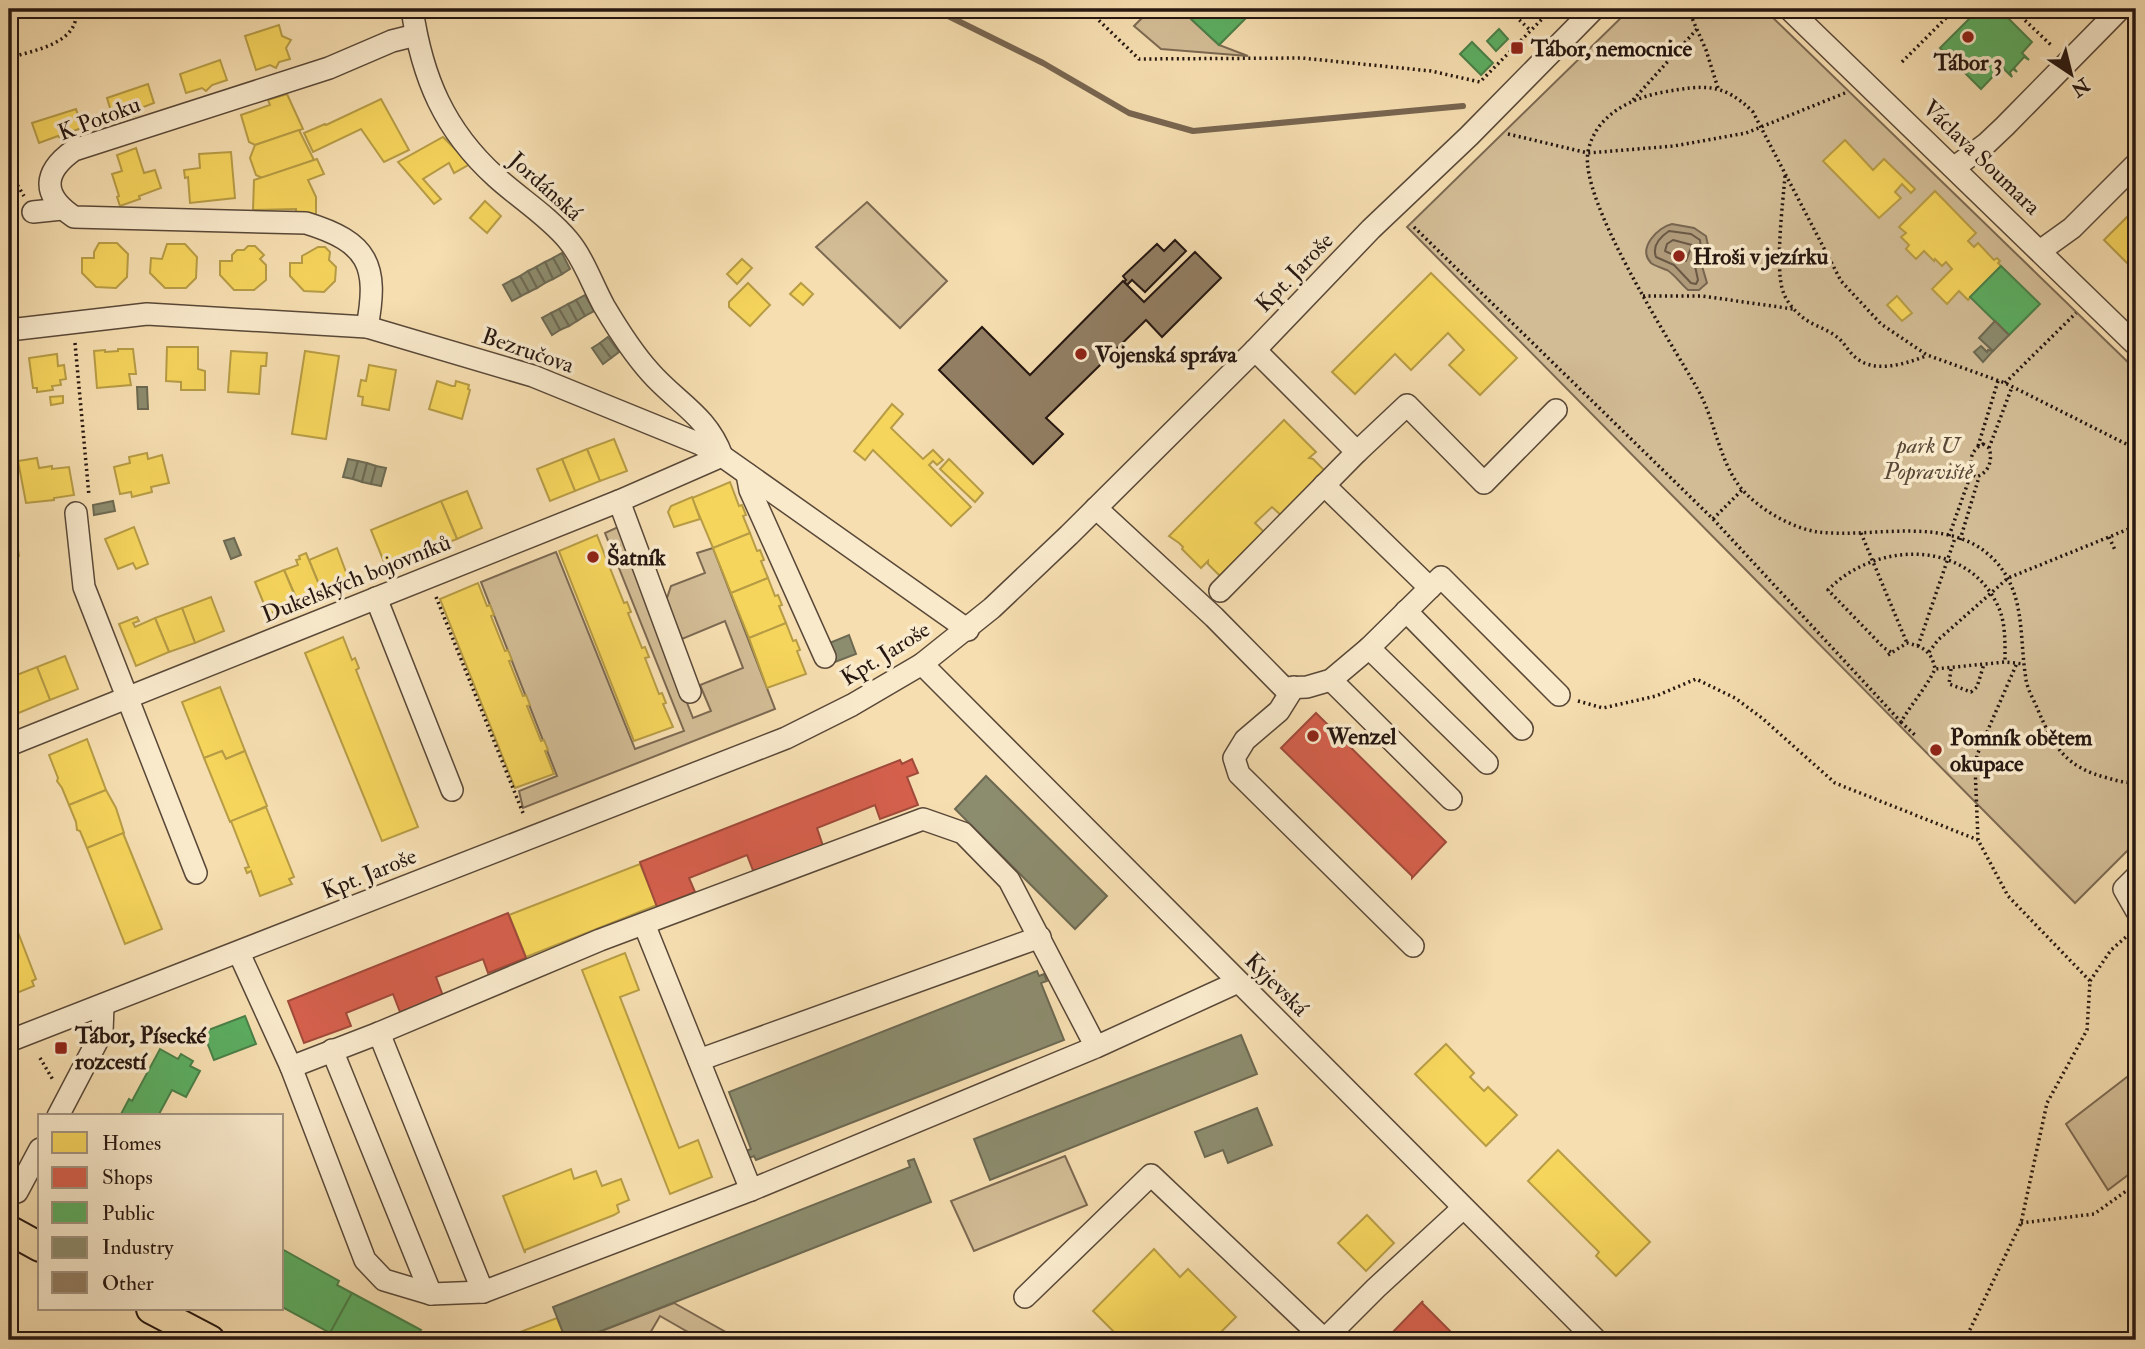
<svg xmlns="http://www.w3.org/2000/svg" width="2145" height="1349" viewBox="0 0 2145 1349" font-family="'IM FELL Double Pica',serif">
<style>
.green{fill:#d2bc95;stroke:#7c6952;stroke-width:2}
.water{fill:#af9a7a;stroke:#786550;stroke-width:2}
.homes{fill:#f6d55c;stroke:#b79c45;stroke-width:2}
.shops{fill:#d6604d;stroke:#a14a3b;stroke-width:2}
.public{fill:#5aae61;stroke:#4a8049;stroke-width:2}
.industry{fill:#8c8c6e;stroke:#6d6952;stroke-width:2}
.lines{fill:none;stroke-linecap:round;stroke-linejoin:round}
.shore{stroke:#6a5845;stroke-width:2}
.stream{stroke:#786550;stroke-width:6}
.building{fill:#927e63;stroke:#251610;stroke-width:2}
.minor-casing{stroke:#594838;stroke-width:24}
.major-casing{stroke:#251610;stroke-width:32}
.path{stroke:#251610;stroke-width:3.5;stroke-dasharray:2 3.5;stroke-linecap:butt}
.minor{stroke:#f9eacc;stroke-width:21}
.major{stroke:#f6deb0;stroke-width:28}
.poi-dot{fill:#8f2418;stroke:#f9eacc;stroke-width:2.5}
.labels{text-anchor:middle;stroke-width:7;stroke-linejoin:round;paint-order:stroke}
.poi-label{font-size:23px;font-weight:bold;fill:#251610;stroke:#f9eacc;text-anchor:start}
.street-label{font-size:23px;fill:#251610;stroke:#f9eacc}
.park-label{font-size:23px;font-style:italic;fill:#594838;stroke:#f9eacc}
</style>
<rect width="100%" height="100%" fill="#f6deb0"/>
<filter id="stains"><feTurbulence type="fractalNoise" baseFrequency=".00286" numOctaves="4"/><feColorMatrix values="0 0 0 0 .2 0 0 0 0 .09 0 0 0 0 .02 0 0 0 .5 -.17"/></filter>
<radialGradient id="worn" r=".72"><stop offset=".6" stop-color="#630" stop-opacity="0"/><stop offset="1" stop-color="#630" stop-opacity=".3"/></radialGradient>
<g class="green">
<polygon points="1151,9 1202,9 1192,20 1219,45 1248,56 1161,49 1134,26"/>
<polygon points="1630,9 1764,9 2136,370 2136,842 2075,903 1407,227"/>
<polygon points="867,202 947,281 900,328 816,247"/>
<polygon points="618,527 693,718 711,711 700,685 743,668 725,621 682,639 666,601 671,586 705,573 697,553 713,548 775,709 523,808 519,791 557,776 481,582 556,552 635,749 684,731 605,533"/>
<polygon points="2136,1070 2136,1169 2108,1190 2066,1124"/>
<polygon points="1065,1156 1087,1205 974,1251 951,1201"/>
<polygon points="674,1303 740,1340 702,1340 660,1316 646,1340 578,1340"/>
</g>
<path class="water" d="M1672,224L1694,228L1706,236L1709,250L1702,266L1707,283L1699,290H1688C1681,284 1675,275 1667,270C1662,268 1655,266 1651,263C1637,248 1658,227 1672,224Z"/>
<g class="homes">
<polygon points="279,25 282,36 291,40 286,48 290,59 279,62 276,68 270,65 256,70 245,36"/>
<polygon points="220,60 227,80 212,85 206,91 202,88 186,93 180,74"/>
<polygon points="148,84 154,103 138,109 140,114 131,117 130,112 113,118 107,98"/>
<polygon points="287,94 303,129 255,145 249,142 241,115 270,105 268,100"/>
<polygon points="381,99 409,150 384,162 361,129 313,152 304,133 325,124 326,125"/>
<polygon points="76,109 82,128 67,133 61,139 58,136 39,143 32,123"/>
<polygon points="299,130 314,160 262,178 256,175 250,158 255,145"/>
<polygon points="443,137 470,164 454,173 449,163 423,179 441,199 434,204 398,162"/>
<polygon points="1845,140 1873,170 1884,159 1915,189 1911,193 1902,184 1895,192 1901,198 1879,218 1823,161"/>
<polygon points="136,148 144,173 155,170 161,188 139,196 140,199 120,206 117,197 119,196 112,174 122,171 117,155"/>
<polygon points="231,152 235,198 190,203 188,177 185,178 184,170 200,168 199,154"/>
<polygon points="317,159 324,174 308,180 316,197 316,214 296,214 296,209 253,210 254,180"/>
<polygon points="1935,191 1976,233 1968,241 1974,247 1978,243 1994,260 1997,258 2000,261 1998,263 2001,266 1968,300 1959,291 1947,304 1932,289 1952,269 1946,262 1942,266 1935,259 1934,261 1924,251 1916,259 1906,249 1909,245 1901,237 1906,233 1899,227"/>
<polygon points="485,201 501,216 487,233 470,218"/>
<polygon points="2136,208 2136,262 2132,268 2104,240"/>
<polygon points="99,243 117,243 128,254 127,277 116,288 96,287 82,273 82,258 94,258 94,252"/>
<polygon points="167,244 185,244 197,257 196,278 186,288 165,288 150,273 151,258 162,259"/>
<polygon points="248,246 255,246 264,255 260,259 266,265 266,280 254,290 234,290 220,275 220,261 232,261 232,255 237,250 244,250"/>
<polygon points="318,247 325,247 330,252 329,260 336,267 335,281 324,292 304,291 290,276 290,263 302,263 302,256"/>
<polygon points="742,259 752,268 737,284 727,274"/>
<polygon points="1431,273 1517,358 1480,395 1449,365 1464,350 1448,333 1411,370 1395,354 1355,394 1332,372"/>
<polygon points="748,283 770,305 750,326 729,307 729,302"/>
<polygon points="801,283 813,294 803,305 790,294"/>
<polygon points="1897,296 1912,313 1902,321 1887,305"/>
<polygon points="167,347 198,347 198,369 205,371 205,390 181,390 181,382 166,381"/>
<polygon points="118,349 133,349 136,374 129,374 131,385 97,388 94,351 105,350 105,352 118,351"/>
<polygon points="231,351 267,353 266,366 261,366 259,394 228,392"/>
<polygon points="305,351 339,356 326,439 292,434"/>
<polygon points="57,354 58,366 64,365 66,379 60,380 61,385 52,386 53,390 37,392 37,388 33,388 29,358"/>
<polygon points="369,365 396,370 389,410 362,405 363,397 358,396 361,380 366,381"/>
<polygon points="437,381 452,386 455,386 456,381 469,385 468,389 470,390 462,419 429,409"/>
<polygon points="63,396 63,403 51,405 50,397"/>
<polygon points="892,404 903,414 891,428 923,459 933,450 943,460 937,465 933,461 929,465 971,507 951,526 873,450 865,460 854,451"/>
<polygon points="1284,420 1316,452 1309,458 1313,459 1327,473 1283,517 1272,507 1255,523 1266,534 1222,578 1208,564 1208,561 1201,568 1182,549 1183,547 1179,543 1169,536"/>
<polygon points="614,439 627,471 600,481 587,449"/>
<polygon points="587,449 600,481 575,491 562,459"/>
<polygon points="147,453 148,459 162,455 169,483 151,487 152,492 132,497 131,492 120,494 114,467 130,463 129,457"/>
<polygon points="37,458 39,468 52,466 52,469 69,467 74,495 54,498 54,500 26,503 18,461"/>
<polygon points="562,459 575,491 550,501 537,469"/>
<polygon points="949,459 983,493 975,502 940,469"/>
<polygon points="730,482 739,506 742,505 746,515 743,516 750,533 713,548 692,498"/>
<polygon points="467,491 482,528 457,539 441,501"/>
<polygon points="692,497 700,519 674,527 668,512 671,506"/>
<polygon points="441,501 457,539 386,567 371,530"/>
<polygon points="14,522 19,556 9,558 9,523"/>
<polygon points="134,527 148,564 136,569 133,563 118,569 105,539"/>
<polygon points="750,533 757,551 760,550 764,560 761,561 768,578 731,593 713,548"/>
<polygon points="597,535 606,558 609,557 613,567 610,568 624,603 627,602 631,612 628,613 642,648 645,647 649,657 645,658 659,694 662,693 666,703 663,704 673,727 634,741 559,551"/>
<polygon points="337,548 346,572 350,571 354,580 322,592 309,560"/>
<polygon points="306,553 322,592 298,602 284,570 298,565 296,560 300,559 299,556"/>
<polygon points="284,570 298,603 268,614 255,582"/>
<polygon points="768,578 775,596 778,595 782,605 779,606 786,623 749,638 731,593"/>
<polygon points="478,583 487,606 490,605 494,615 491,616 505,651 508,650 512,660 509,661 523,696 526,695 530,705 527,706 541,741 544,740 548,750 545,751 554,774 515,788 440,599"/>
<polygon points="211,597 224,631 195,643 182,608"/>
<polygon points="182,608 195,643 169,652 155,618"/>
<polygon points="137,617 139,621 133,623 135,627 155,618 169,652 136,666 119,624"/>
<polygon points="786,623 793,641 796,640 800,650 797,651 806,674 767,688 749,638"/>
<polygon points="343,637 352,660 355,658 359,668 356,670 418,827 382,841 305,653"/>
<polygon points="65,656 78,689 50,700 37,667"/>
<polygon points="37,667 50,700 9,717 9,678"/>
<polygon points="220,687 245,751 226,759 222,751 204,758 182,702"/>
<polygon points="87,739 106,790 69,805 62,788 57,781 58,778 49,755"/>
<polygon points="222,751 226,759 245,751 267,806 230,822 204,758"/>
<polygon points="106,790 116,808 124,833 87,848 80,831 77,830 76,822 69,805"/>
<polygon points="266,807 294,877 289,879 292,884 260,896 251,871 247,873 245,868 249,867 231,821"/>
<polygon points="123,833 162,929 125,944 87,848"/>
<polygon points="640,864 657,905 526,957 509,915"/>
<polygon points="9,909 36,979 32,981 34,986 9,996"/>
<polygon points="625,953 639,990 620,997 679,1148 698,1140 712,1177 670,1194 582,970"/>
<polygon points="1446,1044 1474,1073 1470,1077 1484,1091 1488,1087 1517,1115 1486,1146 1415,1074"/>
<polygon points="1558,1150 1650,1242 1616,1276 1596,1256 1599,1252 1528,1181"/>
<polygon points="571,1169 574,1179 596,1171 602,1186 621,1179 629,1200 617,1205 619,1212 614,1215 525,1250 525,1253 503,1196"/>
<polygon points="1367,1215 1394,1243 1366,1271 1338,1243"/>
<polygon points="1154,1249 1180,1277 1188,1269 1236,1317 1213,1340 1122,1340 1093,1311"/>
<polygon points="557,1318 566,1340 499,1340"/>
</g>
<g class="shops">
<polygon points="1316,713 1446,842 1412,878 1412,876 1281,748"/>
<polygon points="912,759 918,773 907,777 918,805 880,819 875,805 817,828 823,846 754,873 747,855 689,878 695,892 657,907 640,862 900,760 902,764"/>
<polygon points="508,913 526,958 488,973 483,959 436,977 443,996 400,1012 393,994 346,1013 351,1026 304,1043 288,1001"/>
<polygon points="1423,1301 1422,1303 1459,1340 1393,1340 1388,1337"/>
</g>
<g class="public">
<polygon points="1202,9 1255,9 1219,45 1191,19"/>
<polygon points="1979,9 1999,9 2032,42 2022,53 2029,60 2024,57 2014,68 2017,72 2013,69 2010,72 2012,77 2002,67 1981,89 1940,48"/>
<polygon points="1499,29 1508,39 1496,51 1487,41"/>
<polygon points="1472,42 1493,63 1481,75 1460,54"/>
<polygon points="2001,266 2040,304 2009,335 1970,297"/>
<polygon points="245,1016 256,1044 214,1060 203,1032"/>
<polygon points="160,1049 178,1059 181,1054 193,1061 190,1066 200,1071 186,1097 172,1090 159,1114 164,1116 120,1116 129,1099 132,1101"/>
<polygon points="282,1249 339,1281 337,1285 352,1293 330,1333 282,1307"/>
<polygon points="352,1293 421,1330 415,1340 343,1340 330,1333"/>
</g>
<g class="industry">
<polygon points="562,253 570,269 562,274 553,258"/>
<polygon points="553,258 562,274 553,279 545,262"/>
<polygon points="545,262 553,279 545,283 536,267"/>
<polygon points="536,267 545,283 537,288 528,271"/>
<polygon points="528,271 537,288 529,292 520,276"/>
<polygon points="520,276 529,292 521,296 512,280"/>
<polygon points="512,280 521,296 512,301 503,285"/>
<polygon points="585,295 594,311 585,316 576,300"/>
<polygon points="576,300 585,316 577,321 568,304"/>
<polygon points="568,304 577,321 569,326 559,309"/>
<polygon points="559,309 569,326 560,330 551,313"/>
<polygon points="551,313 560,330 552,335 542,318"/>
<polygon points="1995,321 2009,335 1993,351 1979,338"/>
<polygon points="608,337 619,352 611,358 600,343"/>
<polygon points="600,343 611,358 603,364 592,348"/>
<polygon points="1981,346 1987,352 1988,350 1993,351 1983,362 1974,352"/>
<polygon points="137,387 147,387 148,409 138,409"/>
<polygon points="348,459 358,461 353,479 343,477"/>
<polygon points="358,461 367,463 362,482 353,479"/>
<polygon points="367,463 376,466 371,484 362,482"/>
<polygon points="376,466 386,468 381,486 371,484"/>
<polygon points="113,501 115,511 94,515 93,505"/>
<polygon points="234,538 241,555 231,559 224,541"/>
<polygon points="849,635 856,654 835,662 827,644"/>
<polygon points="986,776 1107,896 1075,929 955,809"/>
<polygon points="1037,971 1039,976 1044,974 1047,981 1041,983 1064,1040 756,1160 754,1156 749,1158 746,1151 751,1149 729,1092"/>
<polygon points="1241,1035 1257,1074 990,1180 974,1139"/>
<polygon points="1257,1108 1272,1145 1228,1163 1223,1150 1205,1157 1195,1132"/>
<polygon points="914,1159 931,1202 578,1340 566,1340 553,1307 910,1167 908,1161"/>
</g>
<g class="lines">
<g class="shore">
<path d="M1669,231L1691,234L1700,240L1701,249L1695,266L1698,280L1696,284L1691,283L1674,265L1656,257C1652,246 1660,237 1669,231Z"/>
<polygon points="1673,240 1692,245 1686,261 1665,251 1667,244"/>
</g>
<g class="stream">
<polyline points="500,9 534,13 555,9"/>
<polyline points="934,9 1043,63 1129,113 1193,131 1463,106"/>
</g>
</g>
<g class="building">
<polygon points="1175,240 1186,251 1145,292 1132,280 1127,285 1124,282 1126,280 1123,276 1157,244 1164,251"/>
<polygon points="1195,252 1221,278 1162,337 1146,320 1046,418 1063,434 1033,464 939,370 982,327 1030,375 1123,281 1144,302"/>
</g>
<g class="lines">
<defs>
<g id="minor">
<path d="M412,9C422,77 444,130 496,177C519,198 548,216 568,240C584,259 592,284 604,306C617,328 632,352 650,372C676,402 707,415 722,456"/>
<polyline points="1789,9 2136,345"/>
<polyline points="1955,167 1986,144 2005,126 2120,9"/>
<polyline points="33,212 62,209"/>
<polyline points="2040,251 2072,228 2136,164"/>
<path d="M367,327C379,265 368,242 306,223L74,217C41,195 43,172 74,150L329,68L392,41L416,35"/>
<polyline points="9,330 147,314 367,327 533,376 700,444 722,456 968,630"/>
<polyline points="1357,452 1407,405 1484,483 1556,410"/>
<polyline points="747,474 750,490 825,657"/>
<polyline points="1324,485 1430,588"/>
<polyline points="619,501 690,692"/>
<polyline points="1096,508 1214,617 1284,688 1307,687 1331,680 1369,648 1441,577 1559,695"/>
<polyline points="76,513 84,587 196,873"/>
<polyline points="1220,591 1357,452 1255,350"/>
<polyline points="376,598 452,790"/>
<polyline points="1406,611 1522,729"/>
<polyline points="1369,648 1487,763"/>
<polyline points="922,664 1596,1340"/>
<polyline points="1331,680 1451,799"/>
<polyline points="1294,687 1279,711 1245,740 1234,758 1239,774 1413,946"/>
<polyline points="9,745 619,501 722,456"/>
<polyline points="2136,877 2124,889 2136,910"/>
<polyline points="644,924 751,1190"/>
<polyline points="239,953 291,1067"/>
<polyline points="379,1033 483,1292"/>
<polyline points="9,1041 786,738 852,705 922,664 992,608 1069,535 1255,350 1371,229 1469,136 1594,9"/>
<polyline points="1096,1047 1009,880 963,833 923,819 600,940 379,1033 291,1067 365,1260 384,1280 431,1294 483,1292 751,1190 1096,1047 1238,982"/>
<polyline points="332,1050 431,1294"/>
<polyline points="699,1060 1040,937"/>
<polyline points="58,1116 102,1032 103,1006"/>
<polyline points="17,1192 40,1149"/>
<polyline points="1025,1297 1151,1175 1325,1340"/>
<polyline points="1324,1340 1376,1288 1463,1208"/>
</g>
<g id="major">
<polyline points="9,1230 40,1247"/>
<polyline points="151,1309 210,1340"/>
</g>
</defs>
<use href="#minor" class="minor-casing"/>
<use href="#major" class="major-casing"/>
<g class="path">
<polyline points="1087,9 1139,59 1302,58 1431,71 1480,82 1552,9"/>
<polyline points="1517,9 1512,13 1531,31"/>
<polyline points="1688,9 1706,50 1718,88"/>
<polyline points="2013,9 2052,46"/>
<path d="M9,58C34,50 80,44 76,9"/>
<polyline points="1902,62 1955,9"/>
<polyline points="1633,100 1697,29"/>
<polyline points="1508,134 1588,153 1674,146 1746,133 1845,93"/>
<polyline points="9,171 24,196"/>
<path d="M1785,176C1783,202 1774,272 1784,294C1787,302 1794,310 1800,315C1810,325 1826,328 1837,337C1844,342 1848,351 1855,357C1874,374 1905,364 1926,356"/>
<path d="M1414,227L1713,519L1901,722C1912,703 1926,688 1935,669L2005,662L2024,664"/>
<polyline points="1643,296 1702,296 1793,309"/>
<polyline points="75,343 89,496"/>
<polyline points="2005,383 2076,313"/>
<path d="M1983,444L1989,448C1993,460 1989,473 1976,477L1971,474C1969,462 1971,449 1983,444Z"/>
<polyline points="1978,446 1998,381"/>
<polyline points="1989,448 2012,387"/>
<path d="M2136,449L2005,383L1927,355L1881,324L1841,281L1753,112C1723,82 1703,85 1664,92C1631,98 1595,115 1588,152C1579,200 1670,341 1697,388C1715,419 1718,458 1740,487C1757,508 1791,528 1818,532C1876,539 1954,512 1998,564C2026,598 2019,638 2026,679C2027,689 2034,700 2038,710C2054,748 2067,768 2108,778C2117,781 2127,783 2136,783"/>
<polyline points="1713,519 1742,490"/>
<polyline points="1861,533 1907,643"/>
<polyline points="1949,536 1971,474"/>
<polyline points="2109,537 2115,550"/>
<polyline points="1960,540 1979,477"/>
<polyline points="436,597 523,813"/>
<polyline points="1918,646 1955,538"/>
<path d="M1891,652L1884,648L1828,590C1874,542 1965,538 1997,604C2006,621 2005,643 2005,662"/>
<polyline points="1929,652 1938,640 2008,578 2136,526"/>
<path d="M1888,655L1907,643C1924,647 1932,652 1935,669"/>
<polyline points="1951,669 1949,684 1971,692 1977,687 1984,664"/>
<polyline points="1578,701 1603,708 1656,696 1696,679 1735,698 1762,718 1835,783 1978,840"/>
<polyline points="1901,722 1916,736"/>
<polyline points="2090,981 2111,950 2134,930"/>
<polyline points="40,1058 53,1080"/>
<polyline points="2021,1223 2094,1214 2136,1184"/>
<polyline points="624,1340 625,1340"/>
<polyline points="1965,1340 2021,1223 2047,1103 2087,1030 2090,981 2008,896 1978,840 1975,766 1977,755 2017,663"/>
</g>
<use href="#minor" class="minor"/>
<use href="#major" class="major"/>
</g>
<g class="poi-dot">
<circle cx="1968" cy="37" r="7"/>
<rect x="1510" y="41" width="14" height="14" rx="3.5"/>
<circle cx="1679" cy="256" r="7"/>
<circle cx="1081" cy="354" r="7"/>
<circle cx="593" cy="557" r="7"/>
<circle cx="1313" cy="736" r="7"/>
<circle cx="1936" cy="750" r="7"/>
<rect x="54" y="1041" width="14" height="14" rx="3.5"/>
</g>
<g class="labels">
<g class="poi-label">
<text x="1531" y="56">Tábor, nemocnice</text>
<text x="1968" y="70" text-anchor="middle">Tábor 3</text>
<text x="1693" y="264">Hroši v jezírku</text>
<text x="1095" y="362">Vojenská správa</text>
<text x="607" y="565">Šatník</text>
<text x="1327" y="744">Wenzel</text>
<text x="1950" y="745">Pomník obětem<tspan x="1950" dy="26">okupace</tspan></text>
<text x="75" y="1043">Tábor, Písecké<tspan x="75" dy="26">rozcestí</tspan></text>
</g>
<g class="street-label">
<text transform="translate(99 118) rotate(-21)" y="8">K Potoku</text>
<text transform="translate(1982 157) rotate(44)" y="8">Václava Soumara</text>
<text transform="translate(546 186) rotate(42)" y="8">Jordánská</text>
<text transform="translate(1294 272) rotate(-46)" y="8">Kpt. Jaroše</text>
<text transform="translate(528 350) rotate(19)" y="8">Bezručova</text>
<text transform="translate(356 578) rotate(-22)" y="8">Dukelských bojovníků</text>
<text transform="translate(885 653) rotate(-32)" y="8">Kpt. Jaroše</text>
<text transform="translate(369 873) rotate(-22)" y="8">Kpt. Jaroše</text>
<text transform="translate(1277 984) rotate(45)" y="8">Kyjevská</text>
</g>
<g class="park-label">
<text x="1928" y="453">park U<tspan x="1928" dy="26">Popraviště</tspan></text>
</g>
</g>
<rect width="2145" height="1349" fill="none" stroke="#f6deb0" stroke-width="35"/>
<rect x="10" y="10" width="2124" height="1328" fill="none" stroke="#251610" stroke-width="3.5"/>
<rect x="18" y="18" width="2110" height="1314" fill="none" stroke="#251610" stroke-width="2"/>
<rect x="38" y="1114" width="245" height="196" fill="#f9eacc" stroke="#a49581" stroke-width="2"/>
<rect x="52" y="1132" width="35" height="21" fill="#f6d55c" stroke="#a49581" stroke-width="2"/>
<text x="102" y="1150" font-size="21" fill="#251610">Homes</text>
<rect x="52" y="1167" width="35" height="21" fill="#d6604d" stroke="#a49581" stroke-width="2"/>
<text x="102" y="1184" font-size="21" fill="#251610">Shops</text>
<rect x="52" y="1202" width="35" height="21" fill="#5aae61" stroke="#a49581" stroke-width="2"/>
<text x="102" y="1220" font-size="21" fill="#251610">Public</text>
<rect x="52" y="1237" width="35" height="21" fill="#8c8c6e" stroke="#a49581" stroke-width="2"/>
<text x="102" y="1254" font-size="21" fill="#251610">Industry</text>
<rect x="52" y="1272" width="35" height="21" fill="#927e63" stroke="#a49581" stroke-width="2"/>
<text x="102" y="1290" font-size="21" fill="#251610">Other</text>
<g transform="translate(2071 74) rotate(145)" stroke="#f9eacc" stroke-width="5" paint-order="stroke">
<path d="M0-5L12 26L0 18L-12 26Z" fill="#251610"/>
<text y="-10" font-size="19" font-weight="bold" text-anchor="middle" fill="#251610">N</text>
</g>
<rect width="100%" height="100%" filter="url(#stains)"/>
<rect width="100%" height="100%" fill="url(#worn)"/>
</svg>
